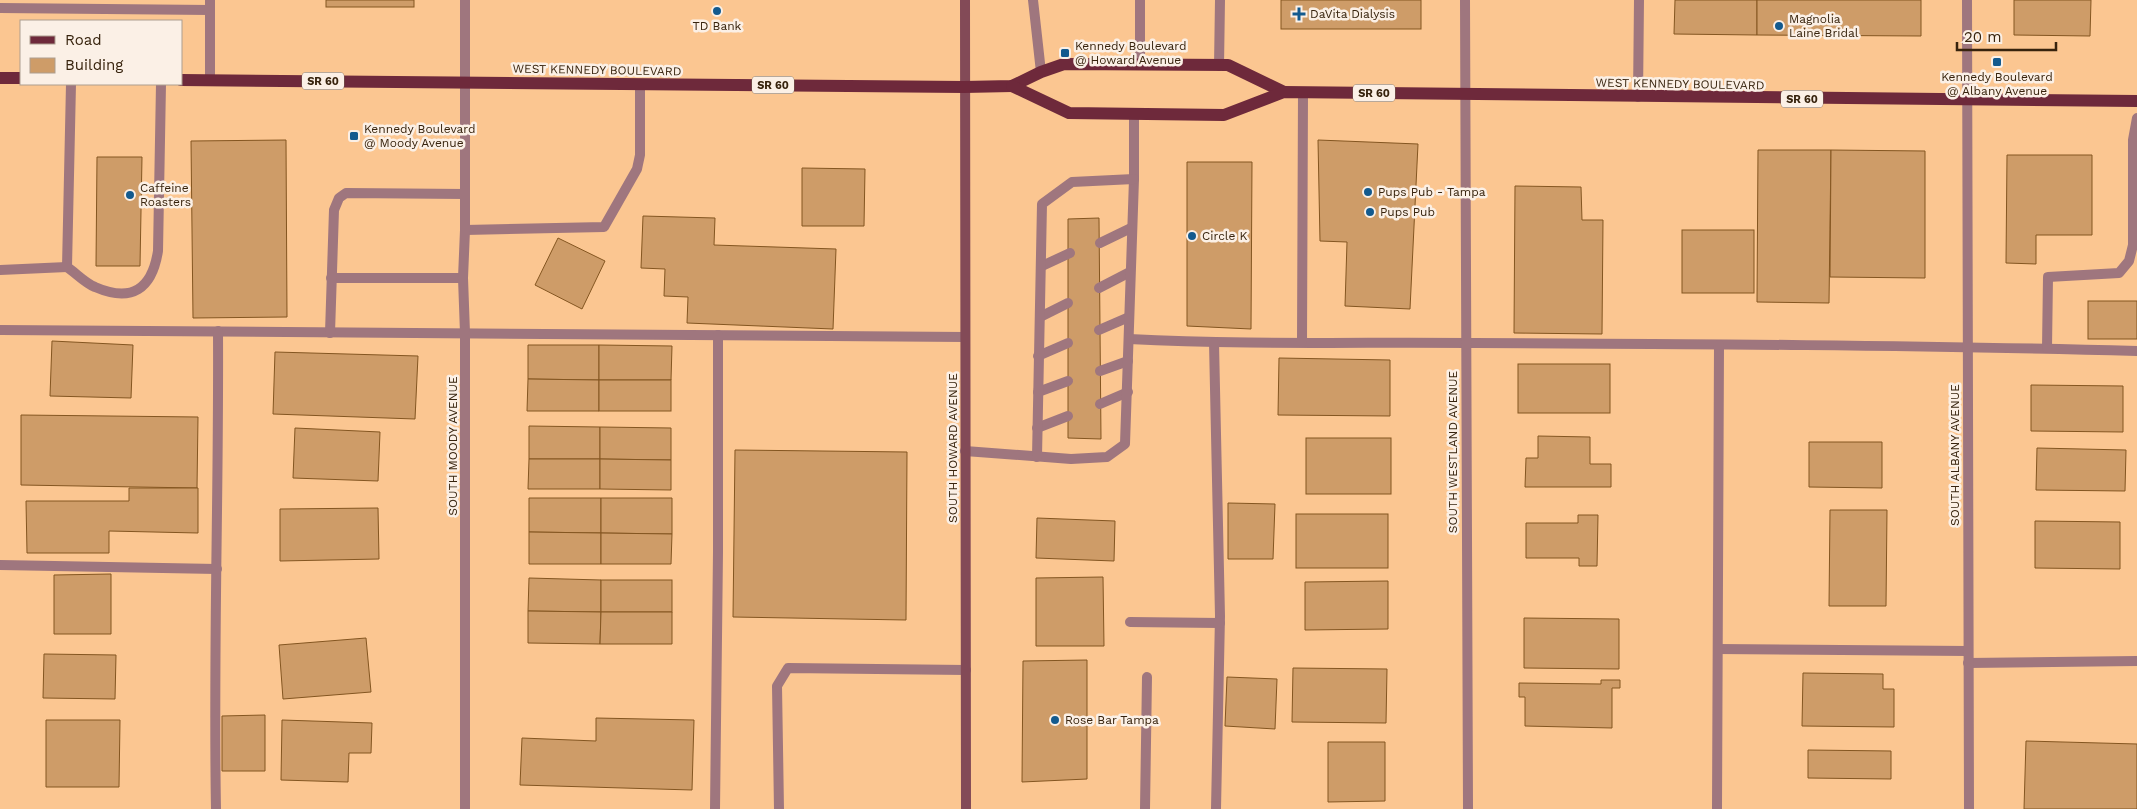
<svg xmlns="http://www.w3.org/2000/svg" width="2137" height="809" viewBox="0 0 2137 809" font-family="'Work Sans',sans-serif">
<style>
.building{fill:#ce9c68;stroke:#845621}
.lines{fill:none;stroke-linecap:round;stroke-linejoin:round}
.lane{stroke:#9f767e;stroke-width:10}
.street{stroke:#9f767e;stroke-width:10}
.secondary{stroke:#834a57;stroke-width:10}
.primary{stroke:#6e293b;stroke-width:12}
.poi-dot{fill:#135a8e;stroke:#fbf0e6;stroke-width:2}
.labels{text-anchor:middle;stroke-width:5;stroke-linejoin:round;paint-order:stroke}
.shield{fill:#fbf0e6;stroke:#72604e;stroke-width:1}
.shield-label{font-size:11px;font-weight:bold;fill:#37230d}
.poi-label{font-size:12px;fill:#37230d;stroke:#fbf0e6;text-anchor:start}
.street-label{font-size:12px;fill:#37230d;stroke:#fbf0e6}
</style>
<rect width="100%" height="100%" fill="#fbc691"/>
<g class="building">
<rect x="326" y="0" width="88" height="7"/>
<rect x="1281" y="0" width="140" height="29"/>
<polygon points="1675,0 1757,0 1757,35 1674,34"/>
<polygon points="1757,0 1921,0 1921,36 1757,35"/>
<polygon points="2014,0 2091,0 2090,36 2014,35"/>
<polygon points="286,140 287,317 193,318 191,141"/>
<polygon points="1318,140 1418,144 1410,309 1345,306 1347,242 1320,241"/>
<polygon points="1758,150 1831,150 1829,303 1757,302"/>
<polygon points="1831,150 1925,151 1925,278 1830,277"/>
<polygon points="2007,155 2092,155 2092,235 2036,235 2036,264 2006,263"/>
<polygon points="97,157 142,157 140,266 96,266"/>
<polygon points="1187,162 1252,162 1251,329 1187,326"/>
<polygon points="802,168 865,169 864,226 802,226"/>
<polygon points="1515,186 1581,187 1582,220 1603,220 1602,334 1514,333"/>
<polygon points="643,216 715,218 714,245 836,249 833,329 687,323 688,297 664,296 665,269 641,268"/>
<polygon points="1099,218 1101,439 1068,438 1068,219"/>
<rect x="1682" y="230" width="72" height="63"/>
<polygon points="558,238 605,261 582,309 535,285"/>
<rect x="2088" y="301" width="49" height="38"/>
<polygon points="52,341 133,345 131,398 50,396"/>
<polygon points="528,345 599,345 599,380 528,379"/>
<polygon points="599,345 672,346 671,380 599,380"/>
<polygon points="275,352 418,356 415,419 273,414"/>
<polygon points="1279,358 1390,360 1390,416 1278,415"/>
<rect x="1518" y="364" width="92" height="49"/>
<polygon points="528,379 599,380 599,411 527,411"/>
<rect x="599" y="380" width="72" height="31"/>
<polygon points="2031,385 2123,386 2123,432 2031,431"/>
<polygon points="21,415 198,417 197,488 21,485"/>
<polygon points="529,426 600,427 600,459 529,459"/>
<polygon points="600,427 671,428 671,460 600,459"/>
<polygon points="295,428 380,432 378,481 293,478"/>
<polygon points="1538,436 1590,437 1590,464 1611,464 1611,487 1525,487 1526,458 1538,458"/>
<rect x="1306" y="438" width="85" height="56"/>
<polygon points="1809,442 1882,442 1882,488 1809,487"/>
<polygon points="2037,448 2126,450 2125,491 2036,490"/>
<polygon points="735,450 907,452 906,620 733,617"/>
<polygon points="529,459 600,459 600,489 528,489"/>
<polygon points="600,459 671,460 671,490 600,489"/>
<polygon points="129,488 198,488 198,533 109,531 109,553 27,553 26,501 129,501"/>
<polygon points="529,498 601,498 601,533 529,532"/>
<polygon points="601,498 672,498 672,534 601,533"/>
<polygon points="1228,503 1275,504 1273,559 1228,559"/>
<polygon points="378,508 379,559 280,561 280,509"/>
<polygon points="1830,510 1887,510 1886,606 1829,606"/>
<rect x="1296" y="514" width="92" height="54"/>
<polygon points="1578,515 1598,515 1597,566 1579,566 1579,558 1526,558 1526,523 1578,523"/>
<polygon points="1037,518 1115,521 1114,561 1036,558"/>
<polygon points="2035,521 2120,522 2120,569 2035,568"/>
<polygon points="529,532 601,533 601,564 529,564"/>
<polygon points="601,533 672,534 671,564 601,564"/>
<polygon points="111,574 111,634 54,634 54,575"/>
<polygon points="1103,577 1104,646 1036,646 1036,578"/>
<polygon points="529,578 601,580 601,612 528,611"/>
<rect x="601" y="580" width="71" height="32"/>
<polygon points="1388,581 1388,629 1305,630 1305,582"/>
<polygon points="528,611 601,612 600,644 528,643"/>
<polygon points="601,612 672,612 672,644 600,644"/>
<polygon points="1524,618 1619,619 1619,669 1524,668"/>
<polygon points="366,638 371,692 283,699 279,645"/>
<polygon points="44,654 116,655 115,699 43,698"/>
<polygon points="1087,660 1087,779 1022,782 1023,661"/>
<polygon points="1293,668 1387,669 1386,723 1292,722"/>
<polygon points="1803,673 1883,674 1883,689 1894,689 1894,727 1802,726"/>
<polygon points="1227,677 1277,679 1275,729 1225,726"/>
<polygon points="1601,680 1620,680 1620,688 1612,688 1612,728 1525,726 1525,697 1519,697 1519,683 1601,684"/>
<polygon points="265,715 265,771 222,771 222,716"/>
<polygon points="596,718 694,720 692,790 520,785 522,738 596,741"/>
<polygon points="46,720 120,720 119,787 46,787"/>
<polygon points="282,720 372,723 371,753 349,753 348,782 281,780"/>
<polygon points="2026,741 2137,744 2137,809 2024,809"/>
<polygon points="1328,742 1385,742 1385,801 1328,802"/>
<polygon points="1808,750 1891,751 1891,779 1808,778"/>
</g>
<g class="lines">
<g class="lane">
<polyline points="1033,0 1041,72"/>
<polyline points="1140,0 1140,64"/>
<polyline points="0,8 210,10"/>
<polyline points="1219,66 1220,0"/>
<polyline points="210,80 210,0"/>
<polyline points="1638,97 1639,0"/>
<polyline points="465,230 604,227 637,169 640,155 640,84"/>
<polyline points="1100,243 1131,228"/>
<polyline points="1042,266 1070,253"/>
<path d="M67,267C76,273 85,283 95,287C132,303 152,289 158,251L161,84"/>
<polyline points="0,270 67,267 71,84"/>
<polyline points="331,278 463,278"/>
<polyline points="1099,288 1130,272"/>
<polyline points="1040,317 1068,303"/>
<polyline points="0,330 965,337"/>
<polyline points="1099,330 1129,317"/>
<polyline points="330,333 334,210 339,198 346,193 465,194"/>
<path d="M1129,339C1244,345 1359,342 1474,343C1695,344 1916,345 2137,351"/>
<polyline points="1302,342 1303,92"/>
<polyline points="1214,343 1220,616 1216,809"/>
<polyline points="2047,348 2048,277 2119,273 2129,261 2133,245 2133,140 2137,118"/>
<polyline points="1038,356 1068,343"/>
<polyline points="1100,371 1128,361"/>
<polyline points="1038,392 1068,381"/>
<polyline points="1100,404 1128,392"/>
<polyline points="1037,428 1068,416"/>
<polyline points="965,451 1071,459 1107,457 1125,444 1134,179 1134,113"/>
<polyline points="1037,457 1042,204 1072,182 1134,179"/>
<polyline points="0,565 217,569"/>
<polyline points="1130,622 1220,623"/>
<polyline points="1718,649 1968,651"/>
<polyline points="1968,663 2137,661"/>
<path d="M216,809C213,650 219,491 218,331"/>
<polyline points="715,809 718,552 718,335"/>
<polyline points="779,809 777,686 788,668 966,670"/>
<polyline points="1145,809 1147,677"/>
<polyline points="1717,809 1719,345"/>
</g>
<g class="street">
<polyline points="465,0 465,230 463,278 465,333 465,809"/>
<polyline points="1465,0 1468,809"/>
<polyline points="1967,0 1969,809"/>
</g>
<polyline class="secondary" points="965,0 966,809"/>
<g class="primary">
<polyline points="0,78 21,78"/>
<polyline points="181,80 964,87 1012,86 1041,72 1064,64 1228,65 1284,92"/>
<polyline points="1012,86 1069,113 1224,115 1284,92 2137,101"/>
</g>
</g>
<g class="poi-dot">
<circle cx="717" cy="11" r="5"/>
<path d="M1296.5 6.5h5v5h5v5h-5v5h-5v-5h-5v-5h5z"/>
<circle cx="1779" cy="26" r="5"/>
<rect x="1060" y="48" width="10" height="10" rx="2.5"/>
<rect x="1992" y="57" width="10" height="10" rx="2.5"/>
<rect x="349" y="131" width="10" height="10" rx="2.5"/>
<circle cx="1368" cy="192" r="5"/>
<circle cx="130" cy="195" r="5"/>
<circle cx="1370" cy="212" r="5"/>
<circle cx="1192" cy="236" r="5"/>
<circle cx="1055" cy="720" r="5"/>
</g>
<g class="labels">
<g class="shield">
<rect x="302" y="72.5" width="42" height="17" rx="4"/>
<rect x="752" y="76.5" width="42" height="17" rx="4"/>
<rect x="1353" y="84.5" width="42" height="17" rx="4"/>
<rect x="1781" y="90.5" width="42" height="17" rx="4"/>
</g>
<g class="shield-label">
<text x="323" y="85">SR 60</text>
<text x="773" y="89">SR 60</text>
<text x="1374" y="97">SR 60</text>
<text x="1802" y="103">SR 60</text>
</g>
<g class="poi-label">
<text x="1310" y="18">DaVita Dialysis</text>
<text x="1789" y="23">Magnolia<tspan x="1789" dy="14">Laine Bridal</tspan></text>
<text x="717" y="30" text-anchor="middle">TD Bank</text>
<text x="1075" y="50">Kennedy Boulevard<tspan x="1075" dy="14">@ Howard Avenue</tspan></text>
<text x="1997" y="81" text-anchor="middle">Kennedy Boulevard<tspan x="1997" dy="14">@ Albany Avenue</tspan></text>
<text x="364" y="133">Kennedy Boulevard<tspan x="364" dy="14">@ Moody Avenue</tspan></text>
<text x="140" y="192">Caffeine<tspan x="140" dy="14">Roasters</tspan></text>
<text x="1378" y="196">Pups Pub - Tampa</text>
<text x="1380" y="216">Pups Pub</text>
<text x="1202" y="240">Circle K</text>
<text x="1065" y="724">Rose Bar Tampa</text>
</g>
<g class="street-label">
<text transform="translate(597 70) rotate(1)" y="4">WEST KENNEDY BOULEVARD</text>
<text transform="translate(1680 84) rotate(1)" y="4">WEST KENNEDY BOULEVARD</text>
<text transform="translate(453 446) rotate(-90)" y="4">SOUTH MOODY AVENUE</text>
<text transform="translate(953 448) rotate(-90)" y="4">SOUTH HOWARD AVENUE</text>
<text transform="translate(1453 452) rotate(-90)" y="4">SOUTH WESTLAND AVENUE</text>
<text transform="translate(1955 455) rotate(-90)" y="4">SOUTH ALBANY AVENUE</text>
</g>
</g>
<rect x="20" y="20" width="162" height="65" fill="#fbf0e6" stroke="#ad9e8f"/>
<rect x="30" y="36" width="25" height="8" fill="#6e293b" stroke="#ad9e8f"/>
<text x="65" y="45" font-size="15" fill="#37230d">Road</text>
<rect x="30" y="58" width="25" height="15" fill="#ce9c68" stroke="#ad9e8f"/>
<text x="65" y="70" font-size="15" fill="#37230d">Building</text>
<path d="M1957 42v8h99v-8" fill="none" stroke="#37230d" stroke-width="2.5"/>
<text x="1964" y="42" font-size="15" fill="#37230d" stroke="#fbf0e6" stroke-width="4" paint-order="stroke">20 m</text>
</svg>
